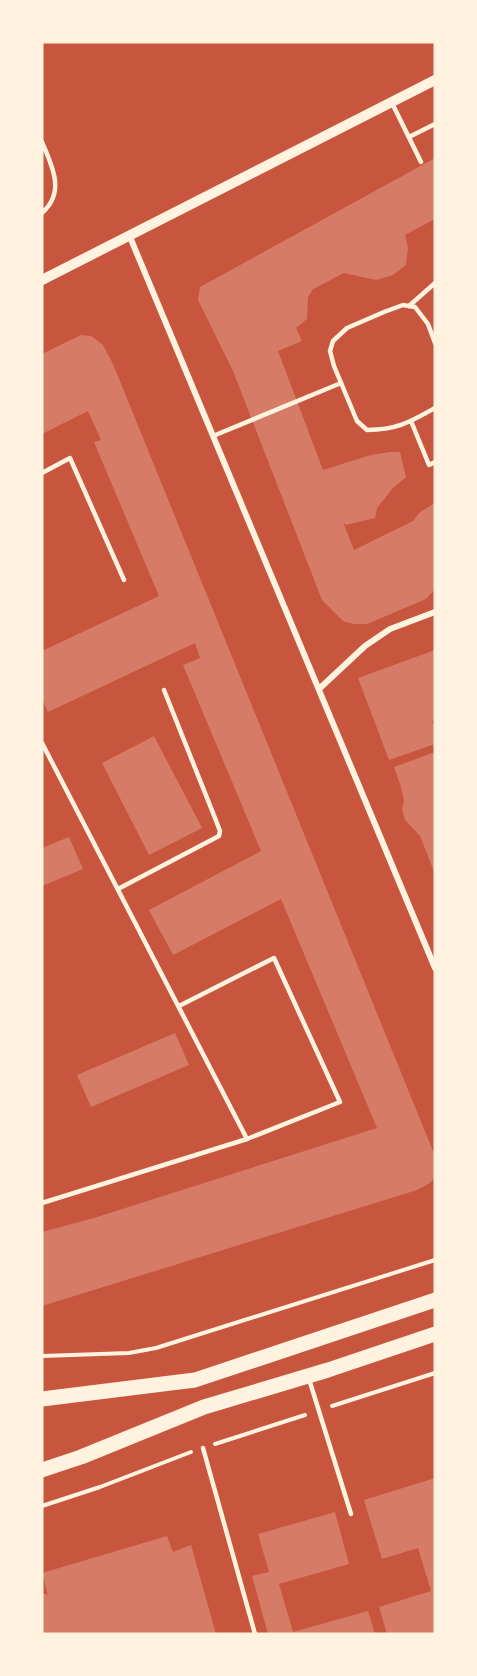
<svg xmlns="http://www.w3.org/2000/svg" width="477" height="1676" viewBox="0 0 477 1676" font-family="Barlow,sans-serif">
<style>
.building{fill:#d67c66}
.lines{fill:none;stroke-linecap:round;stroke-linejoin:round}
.path{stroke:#fff3e0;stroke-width:4}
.service{stroke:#fff3e0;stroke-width:4.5}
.minor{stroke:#fff3e0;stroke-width:6}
.tertiary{stroke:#fff3e0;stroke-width:10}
.primary{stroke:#fff3e0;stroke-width:15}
</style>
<rect width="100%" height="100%" fill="#c8553d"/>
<g class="building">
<polygon points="435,158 435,219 405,235 408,248 406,265 393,275 376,280 344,273 313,289 308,297 307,319 296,328 302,341 278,351 323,470 371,455 390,452 400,452 406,477 393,488 377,508 375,518 346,525 343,522 354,550 413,521 420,512 435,503 435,589 426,599 367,624 353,624 343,621 322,600 233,371 198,300 200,287"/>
<polygon points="81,335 91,336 103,345 113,364 435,1156 435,1177 430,1183 417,1190 42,1306 42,1232 94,1218 377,1128 281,899 173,955 149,910 261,851 183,665 200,658 195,643 48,712 42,699 42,651 159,596 94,442 101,440 88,411 42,434 42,354"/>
<polygon points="435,650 435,721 432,721 435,729 435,744 389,760 358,678"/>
<polygon points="154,736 202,828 149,855 102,763"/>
<polygon points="435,752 435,874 420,836 405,820 402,809 404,800 401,787 394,767"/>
<polygon points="69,837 83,869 42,886 42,848"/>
<polygon points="175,1033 189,1065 91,1107 77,1075"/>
<polygon points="435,1478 435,1634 387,1634 379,1607 431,1591 418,1548 382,1559 364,1500"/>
<polygon points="335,1512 349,1564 279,1584 293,1632 368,1611 375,1634 268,1634 252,1576 269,1572 258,1534"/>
<polygon points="167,1536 173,1552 191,1545 216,1634 42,1634 42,1593 48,1595 42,1573"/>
</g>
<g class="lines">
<g class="path">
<polyline points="42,1356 129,1353 156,1348 435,1260"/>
<polyline points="332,1406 435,1373"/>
<polyline points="215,1444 305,1415"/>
<polyline points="42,1506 100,1487 191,1452"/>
</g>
<g class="service">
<polyline points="392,103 421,162"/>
<polyline points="409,137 435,124"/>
<path d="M42,142C52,166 66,192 42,213"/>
<polyline points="409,306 435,283"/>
<path d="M435,343L428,324L415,307L403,305L384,312L347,328L333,341L330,351L334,366L357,421L367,430C397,430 410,422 435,408"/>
<polyline points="411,421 429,465 435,462"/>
<polyline points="213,436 341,383"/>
<polyline points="42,473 70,458 124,580"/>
<polyline points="42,743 247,1139 42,1203"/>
<polyline points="118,889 219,836 220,831 215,818 164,690"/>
<polyline points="179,1006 274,958 340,1102 247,1139"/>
<polyline points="309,1379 351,1514"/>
<polyline points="203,1448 255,1634"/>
</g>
<g class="minor">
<polyline points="130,237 435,968"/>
<polyline points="319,689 365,646 390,629 435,612"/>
</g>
<polyline class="tertiary" points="42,280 435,80"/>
<g class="primary">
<polyline points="42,1399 195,1380 435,1300"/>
<polyline points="42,1470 81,1457 204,1407 328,1370 435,1334"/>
</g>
</g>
<rect width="477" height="1676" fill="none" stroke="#fff3e0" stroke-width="87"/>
</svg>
